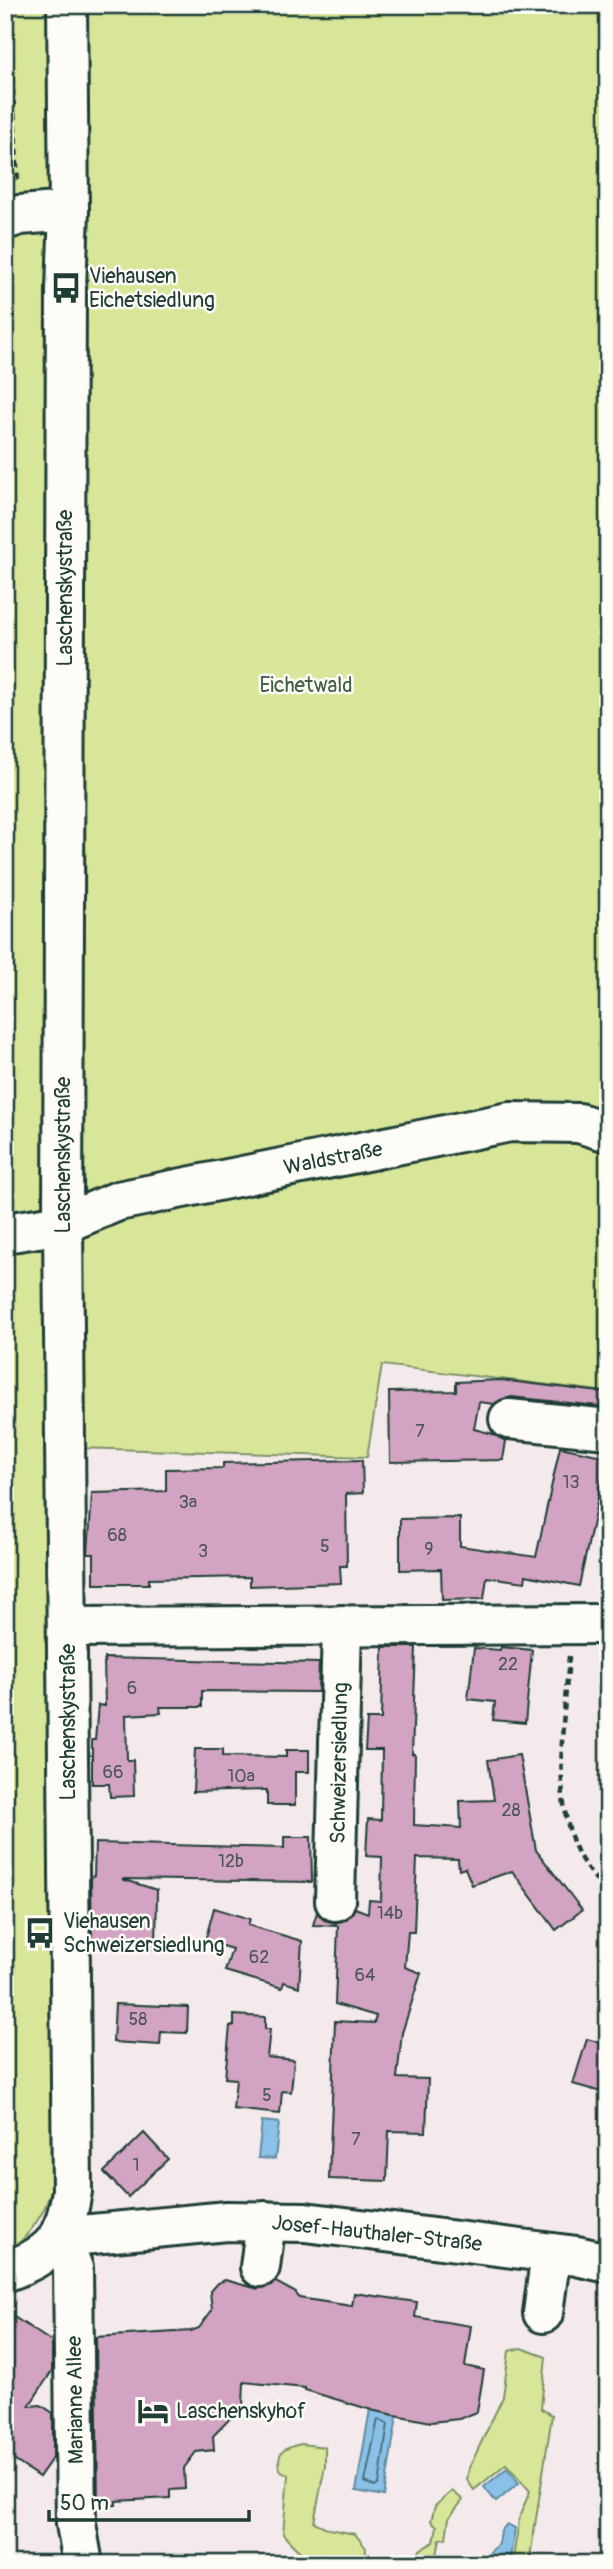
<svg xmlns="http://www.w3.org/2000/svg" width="613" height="2569" viewBox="0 0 613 2569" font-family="Pangolin,sans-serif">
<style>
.green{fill:#d8e69a;stroke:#7c9267;stroke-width:2}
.water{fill:#8ac1e8;stroke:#5f8ca0;stroke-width:2}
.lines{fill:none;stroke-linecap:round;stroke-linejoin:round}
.shore{stroke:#4a727c;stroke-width:2}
.building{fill:#d2a3c2;stroke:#1f3d34;stroke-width:2}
.minor-casing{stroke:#1f3d34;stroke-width:44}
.path{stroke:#1f3d34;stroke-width:4.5;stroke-dasharray:7 5;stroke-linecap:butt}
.minor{stroke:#fdfcf7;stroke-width:38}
.labels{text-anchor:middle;stroke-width:5;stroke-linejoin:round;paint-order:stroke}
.number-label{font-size:18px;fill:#4c5658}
.poi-label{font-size:21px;fill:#1f3d34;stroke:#fdfcf7;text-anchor:start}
.street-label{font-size:21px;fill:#1f3d34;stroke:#fdfcf7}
.park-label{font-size:21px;fill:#445f48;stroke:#fdfcf7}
</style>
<rect width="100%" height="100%" fill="#f4eaec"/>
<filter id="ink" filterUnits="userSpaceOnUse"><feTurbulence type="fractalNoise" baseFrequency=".0143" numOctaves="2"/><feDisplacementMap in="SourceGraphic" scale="14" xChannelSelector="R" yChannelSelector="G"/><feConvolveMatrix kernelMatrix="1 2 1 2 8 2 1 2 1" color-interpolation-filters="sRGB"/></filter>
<g filter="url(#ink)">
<g class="green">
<path d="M5,5H608V1392L382,1365L367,1457L46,1447L59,2160C50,2203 40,2227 5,2256Z"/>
<polygon points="521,2348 546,2357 541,2409 552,2415 529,2564 512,2564 520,2515 530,2491 506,2464 474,2490 467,2480 469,2468 503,2397 509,2351"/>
<path d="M301,2444L325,2447V2466L314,2522L329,2529L355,2534L366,2548L365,2564C321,2564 312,2569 283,2534L288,2475L280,2470C276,2451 284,2448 301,2444Z"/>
<polygon points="452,2491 463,2500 449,2518 446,2538 440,2539 437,2555 444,2556 442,2564 422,2564 417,2559 420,2550 434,2542 437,2526 431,2521 435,2506"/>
</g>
<g class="water">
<polygon points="262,2121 279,2123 275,2159 258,2158"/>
<polygon points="370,2409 397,2416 384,2496 356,2491"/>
<polygon points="507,2468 519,2483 496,2502 484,2487"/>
<polygon points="507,2524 515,2528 509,2564 489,2564 490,2552 499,2544 501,2531"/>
</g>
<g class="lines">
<polygon class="shore" points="378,2419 388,2424 379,2484 375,2487 365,2482"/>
</g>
<g class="building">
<polygon points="500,1380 608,1393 608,1407 511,1397 494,1404 479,1402 474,1429 493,1434 506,1441 503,1460 390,1462 389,1392 456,1391 456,1382"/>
<polygon points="560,1447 607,1457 579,1586 526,1575 525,1582 487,1577 484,1599 442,1600 441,1569 400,1570 400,1519 460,1518 460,1546 536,1557"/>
<polygon points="362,1460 363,1493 346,1494 347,1566 340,1566 341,1583 250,1586 250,1577 149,1579 149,1584 94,1584 94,1554 88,1554 92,1493 166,1491 166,1469 223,1468 223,1463"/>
<polygon points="383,1647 416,1647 412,1754 415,1754 414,1825 461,1828 460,1801 494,1800 488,1760 519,1755 536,1850 582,1910 556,1930 512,1871 472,1885 465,1868 459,1870 458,1859 417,1858 414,1932 408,1932 405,1967 421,1973 402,2033 397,2078 428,2079 426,2132 389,2131 387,2181 329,2179 335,2021 374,2023 376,2016 335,2004 338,1926 313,1925 317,1912 324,1920 335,1923 346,1920 355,1908 368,1913 369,1900 381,1901 382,1857 366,1856 368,1819 381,1820 382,1750 365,1750 367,1719 381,1719"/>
<polygon points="501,1647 532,1650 525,1723 493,1720 495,1702 468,1699 474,1648 500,1650"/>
<polygon points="104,1658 319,1663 318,1692 202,1691 202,1707 160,1707 161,1713 126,1715 127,1760 133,1760 134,1796 110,1797 109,1784 92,1784 92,1740 95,1740 98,1705 105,1706"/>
<polygon points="195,1749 223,1749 223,1756 286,1757 286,1750 309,1750 309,1772 295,1772 295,1805 267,1805 267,1790 193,1792"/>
<polygon points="284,1837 311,1837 312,1882 122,1879 157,1890 156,1949 92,1948 91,1877 94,1876 95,1843 284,1848"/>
<polygon points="214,1908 250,1919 248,1925 302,1941 299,1987 284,1982 282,1988 225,1971 232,1949 205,1941"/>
<polygon points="115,2004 188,2007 187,2033 161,2032 160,2045 113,2042"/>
<polygon points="234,2015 265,2017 265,2029 270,2029 267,2057 294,2060 291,2092 282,2091 280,2114 233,2109 236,2079 225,2078 230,2026 234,2026"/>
<polygon points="587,2039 608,2045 608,2094 573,2084"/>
<polygon points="144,2133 168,2159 128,2197 104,2172"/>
<polygon points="225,2280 258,2289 276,2282 296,2293 299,2298 352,2306 354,2293 417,2302 415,2317 471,2326 465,2366 484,2370 477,2412 459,2419 431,2422 375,2411 305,2390 305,2388 244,2382 243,2405 213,2436 214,2450 196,2452 184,2468 185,2489 170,2490 170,2498 116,2501 116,2505 98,2506 96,2337 191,2331 199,2328 212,2310 210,2291 217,2283"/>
<polygon points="5,2311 52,2342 52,2371 29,2406 41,2405 53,2413 53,2457 39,2477 5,2454"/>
</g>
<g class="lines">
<defs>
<g id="minor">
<polyline points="5,220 20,215 69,211"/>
<polyline points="5,1233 63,1224 118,1201 510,1122 579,1123 608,1132"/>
<polyline points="509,1419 608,1429"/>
<polyline points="67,1627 608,1624"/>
<polyline points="335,1901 342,1625"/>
<polyline points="61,2237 227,2221 305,2222 577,2256 608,2263"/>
<polyline points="61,2237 73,2268 76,2524 83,2564"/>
<polyline points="260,2267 266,2221"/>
<path d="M5,2272C53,2254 64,2241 72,2191L63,1224L66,288L69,211L67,5"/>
<polyline points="543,2313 551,2253"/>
</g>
</defs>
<use href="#minor" class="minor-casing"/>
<g class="path">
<polyline points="8,5 18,183"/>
<path d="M569,1656C564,1727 542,1840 608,1890"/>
</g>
<use href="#minor" class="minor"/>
</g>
</g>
<defs>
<symbol id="bus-bare" viewBox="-9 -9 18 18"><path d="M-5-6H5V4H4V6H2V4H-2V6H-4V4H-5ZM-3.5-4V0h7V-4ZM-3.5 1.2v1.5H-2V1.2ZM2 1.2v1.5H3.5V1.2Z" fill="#1f3d34" stroke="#fdfcf7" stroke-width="2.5" paint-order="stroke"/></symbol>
<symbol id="hotel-bare" viewBox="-9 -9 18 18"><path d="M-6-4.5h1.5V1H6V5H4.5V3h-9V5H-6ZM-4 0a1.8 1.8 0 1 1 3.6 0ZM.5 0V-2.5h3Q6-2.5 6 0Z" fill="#1f3d34" stroke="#fdfcf7" stroke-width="2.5" paint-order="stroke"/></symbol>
</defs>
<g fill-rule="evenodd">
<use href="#bus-bare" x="44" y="266" width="44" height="44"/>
<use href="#bus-bare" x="18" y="1911" width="44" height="44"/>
<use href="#hotel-bare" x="131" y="2389" width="44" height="44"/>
</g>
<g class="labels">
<g class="number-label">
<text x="420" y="1437">7</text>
<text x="571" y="1488">13</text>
<text x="188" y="1508">3a</text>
<text x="117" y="1541">68</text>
<text x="325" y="1552">5</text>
<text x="429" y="1555">9</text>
<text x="203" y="1557">3</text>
<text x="508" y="1670">22</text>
<text x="132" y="1694">6</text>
<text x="113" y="1778">66</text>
<text x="241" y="1782">10a</text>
<text x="511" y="1816">28</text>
<text x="231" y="1867">12b</text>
<text x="390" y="1919">14b</text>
<text x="259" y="1963">62</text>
<text x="365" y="1981">64</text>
<text x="138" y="2025">58</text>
<text x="267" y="2101">5</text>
<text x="356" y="2145">7</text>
<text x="136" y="2171">1</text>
</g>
<g class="poi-label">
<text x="89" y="283">Viehausen<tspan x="89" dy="24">Eichetsiedlung</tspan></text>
<text x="63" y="1928">Viehausen<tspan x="63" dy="24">Schweizersiedlung</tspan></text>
<text x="176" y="2418">Laschenskyhof</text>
</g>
<g class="street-label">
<text transform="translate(65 588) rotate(-90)" y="7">Laschenskystraße</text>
<text transform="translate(63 1155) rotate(-90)" y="7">Laschenskystraße</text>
<text transform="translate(333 1158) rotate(-11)" y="7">Waldstraße</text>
<text transform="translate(68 1722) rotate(-90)" y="7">Laschenskystraße</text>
<text transform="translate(339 1763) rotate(-89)" y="7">Schweizersiedlung</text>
<text transform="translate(377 2233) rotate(6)" y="7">Josef-Hauthaler-Straße</text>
<text transform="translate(75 2400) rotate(-91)" y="7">Marianne Allee</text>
</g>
<g class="park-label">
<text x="306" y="692">Eichetwald</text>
</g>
</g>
<rect width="613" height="2569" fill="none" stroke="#fdfcf7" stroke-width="28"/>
<rect x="14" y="14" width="585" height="2541" fill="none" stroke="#1f3d34" stroke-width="2.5" filter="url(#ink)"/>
<path d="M49 2510v10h200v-10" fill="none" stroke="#1f3d34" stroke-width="3.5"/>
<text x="60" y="2510" font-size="21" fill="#1f3d34" stroke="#fdfcf7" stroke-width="5" paint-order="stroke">50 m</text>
</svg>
